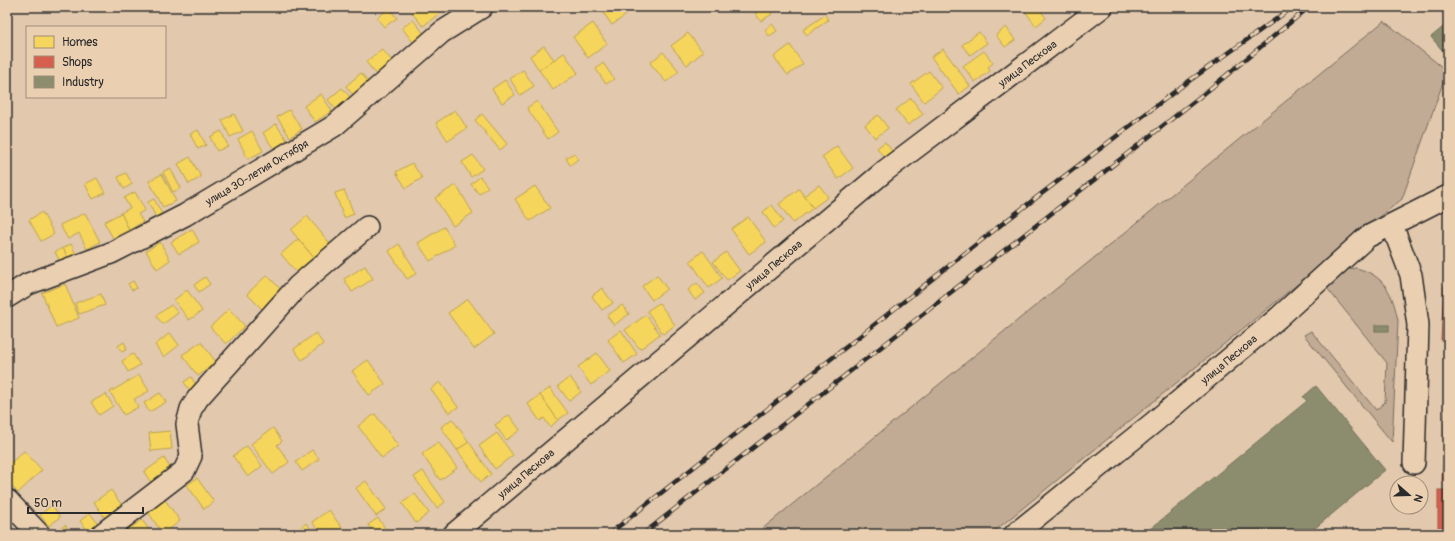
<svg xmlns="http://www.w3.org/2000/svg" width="1455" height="541" viewBox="0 0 1455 541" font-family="Pangolin,sans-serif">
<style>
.green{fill:#c1ab94;stroke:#766b60}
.homes{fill:#f6d55c;stroke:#b9a24d}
.shops{fill:#d6604d;stroke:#a35043}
.industry{fill:#8c8c6e;stroke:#6f6f5a}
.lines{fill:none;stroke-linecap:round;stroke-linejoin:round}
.minor-casing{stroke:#2b2b2b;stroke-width:24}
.minor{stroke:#eacfb1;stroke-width:21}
.rail-casing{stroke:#2b2b2b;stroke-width:4.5}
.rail{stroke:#eacfb1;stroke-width:3;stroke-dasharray:9;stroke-linecap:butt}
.labels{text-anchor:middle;stroke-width:4;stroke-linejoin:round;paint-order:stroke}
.street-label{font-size:11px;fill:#2b2b2b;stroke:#eacfb1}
</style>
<rect width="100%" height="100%" fill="#e2c8ac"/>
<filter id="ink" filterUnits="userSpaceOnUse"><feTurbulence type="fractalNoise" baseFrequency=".025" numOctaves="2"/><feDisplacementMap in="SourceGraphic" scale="8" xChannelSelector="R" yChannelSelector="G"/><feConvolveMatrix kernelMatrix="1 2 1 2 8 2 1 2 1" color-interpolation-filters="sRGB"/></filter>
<g filter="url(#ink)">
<g class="green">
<polygon points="1384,21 1447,71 1402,199 991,534 756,534"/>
<path d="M1356,268C1385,275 1393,294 1398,321L1392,442L1304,335L1311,331L1376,410L1385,402L1387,363L1327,288V280L1347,269Z"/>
</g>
<g class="homes">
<polygon points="420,7 437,7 441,12 423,26 412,13"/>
<polygon points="609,7 620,7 626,15 612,25 603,12"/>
<polygon points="763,7 767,7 772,14 761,21 755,13"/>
<polygon points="1022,7 1038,7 1046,18 1036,26"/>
<polygon points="389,8 397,18 384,27 377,18"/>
<polygon points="825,15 828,20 807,35 803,30"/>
<polygon points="413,20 424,34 413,42 402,28"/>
<polygon points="593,23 607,44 588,58 573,37"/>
<polygon points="772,24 777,31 769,36 765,30"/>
<polygon points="1006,27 1015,40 1005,47 996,35"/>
<polygon points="979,32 987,43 970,55 962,45"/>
<polygon points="688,33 703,52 687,65 671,46"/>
<polygon points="790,45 803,64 788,75 774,57"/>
<polygon points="544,46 554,60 539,70 530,56"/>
<polygon points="382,49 392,61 377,75 366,62"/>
<polygon points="943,49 970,86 959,94 931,57"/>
<polygon points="984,51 993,63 988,67 990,71 975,82 963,66"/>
<polygon points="663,52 679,71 666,82 650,63"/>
<polygon points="564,53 578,73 553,90 539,70"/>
<polygon points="603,63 614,79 606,84 596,69"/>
<polygon points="523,70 534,86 520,95 510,79"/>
<polygon points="929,71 942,88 924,102 911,84"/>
<polygon points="361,73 369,83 354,96 346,86"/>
<polygon points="505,80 515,95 502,103 492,89"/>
<polygon points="342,88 353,100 339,113 328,100"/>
<polygon points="321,94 332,111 315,122 304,106"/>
<polygon points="911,98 923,114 908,125 896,110"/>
<polygon points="537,101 558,132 548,139 527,108"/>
<polygon points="289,110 302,129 290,137 277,117"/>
<polygon points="455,110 467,128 448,141 436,123"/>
<polygon points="234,114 243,131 230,137 222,120"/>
<polygon points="482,114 507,144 500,150 475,120"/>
<polygon points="878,115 888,128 875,138 865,125"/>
<polygon points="276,124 291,146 278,155 263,133"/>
<polygon points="198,130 206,145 198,149 190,134"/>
<polygon points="221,131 228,146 217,151 210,137"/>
<polygon points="252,131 263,151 248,159 238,139"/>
<polygon points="885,142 892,151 884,157 877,148"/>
<polygon points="837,146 853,168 838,179 822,157"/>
<polygon points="574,153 578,159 570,165 566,158"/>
<polygon points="473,155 483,169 471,177 462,162"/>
<polygon points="190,157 201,177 189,184 178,164"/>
<polygon points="412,163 422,178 406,188 396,172"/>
<polygon points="170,168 181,188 173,192 163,172"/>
<polygon points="126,173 132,184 124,189 118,177"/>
<polygon points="162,174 176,201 163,207 149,181"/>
<polygon points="480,177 488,187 479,194 471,184"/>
<polygon points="97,178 105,193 93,199 85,184"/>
<polygon points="456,185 473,213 453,226 435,198"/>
<polygon points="819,185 828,197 813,208 804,196"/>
<polygon points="535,186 550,208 530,221 515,199"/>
<polygon points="799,189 813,208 793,223 779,204"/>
<polygon points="344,190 354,214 344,218 335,193"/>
<polygon points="135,192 145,210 138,214 143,222 129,230 121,213 130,208 124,198"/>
<polygon points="154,199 163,216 157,219 148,202"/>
<polygon points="772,205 783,221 774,228 763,212"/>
<polygon points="42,212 54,234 41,241 29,220"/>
<polygon points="85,213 100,242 87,249 79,233 68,239 60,225"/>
<polygon points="121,213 129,230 113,238 104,222"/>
<polygon points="307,216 331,245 315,259 291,230"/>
<polygon points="748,217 766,242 749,254 731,229"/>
<polygon points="444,227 455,245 430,261 418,243"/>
<polygon points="192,229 199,242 179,254 171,242"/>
<polygon points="298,239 315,259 297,273 281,254"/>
<polygon points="160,242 170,260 157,269 146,251"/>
<polygon points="71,244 77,256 69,260 63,248"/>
<polygon points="399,244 417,273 407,279 389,251"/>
<polygon points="63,248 69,260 62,265 55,252"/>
<polygon points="703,251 722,278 709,288 690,261"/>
<polygon points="726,252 740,271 727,280 713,262"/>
<polygon points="365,266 373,279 352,292 344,279"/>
<polygon points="267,275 282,291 262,309 247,294"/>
<polygon points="657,275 667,289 652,300 642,286"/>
<polygon points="205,277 210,284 199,292 194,285"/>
<polygon points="133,281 137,288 132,290 128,284"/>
<polygon points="697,283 705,293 695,300 688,290"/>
<polygon points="65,284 79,318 56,327 42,293"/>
<polygon points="602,288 613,303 602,310 592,296"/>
<polygon points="187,290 202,311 189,320 174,300"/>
<polygon points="101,294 105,305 79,314 75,303"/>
<polygon points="468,299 494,334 474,349 448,313"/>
<polygon points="659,303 675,325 663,334 647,311"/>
<polygon points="171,305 178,313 163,324 156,316"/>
<polygon points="622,305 629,314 614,325 607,316"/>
<polygon points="229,309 245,326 226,344 210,327"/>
<polygon points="646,315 660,334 640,349 625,330"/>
<polygon points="621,330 637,354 624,363 608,340"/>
<polygon points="170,333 179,345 164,357 155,345"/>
<polygon points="316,333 323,344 302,360 294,349"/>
<polygon points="124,342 127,349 122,352 118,346"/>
<polygon points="201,342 216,362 198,376 182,355"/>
<polygon points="597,353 610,371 591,385 578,367"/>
<polygon points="133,354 140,365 128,372 122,361"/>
<polygon points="368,360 385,384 369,395 352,371"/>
<polygon points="139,375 149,391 134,399 138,407 124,415 110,392"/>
<polygon points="191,377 197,386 190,391 184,382"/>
<polygon points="570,377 581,392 569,401 558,386"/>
<polygon points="440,382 458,407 449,413 431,389"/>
<polygon points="550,388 568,413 558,420 540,395"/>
<polygon points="160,393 166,402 149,412 144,403"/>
<polygon points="106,394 113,406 99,415 91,402"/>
<polygon points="540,395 558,420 550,427 544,418 540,421 528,404"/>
<polygon points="375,414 398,446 382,458 358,426"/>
<polygon points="509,415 520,430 506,440 495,425"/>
<polygon points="452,419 469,442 457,450 441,427"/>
<polygon points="273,428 282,441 277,445 289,462 273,474 251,444"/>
<polygon points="170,431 172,449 151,451 149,433"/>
<polygon points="497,433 513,455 495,469 479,446"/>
<polygon points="438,442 457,468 440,480 422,454"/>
<polygon points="469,442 491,474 481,482 457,450"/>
<polygon points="247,446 262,466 248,477 233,456"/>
<polygon points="312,450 319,459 302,471 296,462"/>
<polygon points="24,451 42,470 18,493 7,481 7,466"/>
<polygon points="164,458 172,471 152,484 144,472"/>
<polygon points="423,471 445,502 437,508 414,477"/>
<polygon points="197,478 214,502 204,509 187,485"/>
<polygon points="366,481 386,509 376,516 356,488"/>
<polygon points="111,490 123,507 105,518 94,502"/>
<polygon points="415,494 429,513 416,523 402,503"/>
<polygon points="165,500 180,521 163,534 148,512"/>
<polygon points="52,505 60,517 49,526 40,515"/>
<polygon points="329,510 344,531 339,534 321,534 312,522"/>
<polygon points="90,513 99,525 90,533 80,521"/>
<polygon points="378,518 387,531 382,534 375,534 368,525"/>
<polygon points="142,520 152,534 129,534 127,530"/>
<polygon points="306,523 315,534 293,534"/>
<polygon points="65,525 72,534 54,534"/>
</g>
<g class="shops">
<polygon points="1448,283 1448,337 1441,340 1444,286"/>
<polygon points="1447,377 1448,377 1448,482 1442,482"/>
<rect x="1438" y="490" width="10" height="44"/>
</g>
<g class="industry">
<polygon points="1448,23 1448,57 1431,37"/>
<rect x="1375" y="325" width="14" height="6"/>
<polygon points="1316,386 1385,470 1308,534 1144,534 1307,401 1303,397"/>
</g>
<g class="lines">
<defs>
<g id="minor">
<polyline points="1392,225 1411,275 1418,325 1414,463"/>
<path id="s1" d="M7,297L28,284L111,253L185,215L334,126L442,32L482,7"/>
<polyline points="7,500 39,534"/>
<polyline points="102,534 184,471 191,456 187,424 191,409 198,398 298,286 367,227"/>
<path id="s2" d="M454,534L886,170L1102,7"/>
<path id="s3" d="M1015,534L1153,423L1278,318L1367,237L1448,196"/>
</g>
</defs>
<use href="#minor" class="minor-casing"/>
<use href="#minor" class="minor"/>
<defs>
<g id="rail">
<polyline points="609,534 1002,224 1182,86 1293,7"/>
<polyline points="643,534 1211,88 1309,7"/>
</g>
</defs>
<use href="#rail" class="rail-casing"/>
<use href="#rail" class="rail"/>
</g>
</g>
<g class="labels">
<g class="street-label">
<text dy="4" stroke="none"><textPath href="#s2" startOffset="742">улица Пескова</textPath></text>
<text dy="4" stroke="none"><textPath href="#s1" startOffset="280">улица 30-летия Октября</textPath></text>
<text dy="4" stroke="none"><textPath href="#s2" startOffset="418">улица Пескова</textPath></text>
<text dy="4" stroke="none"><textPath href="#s3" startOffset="276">улица Пескова</textPath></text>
<text dy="4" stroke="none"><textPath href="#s2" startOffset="94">улица Пескова</textPath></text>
</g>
</g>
<rect width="1455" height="541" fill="none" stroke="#eacfb1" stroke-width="24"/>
<rect x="12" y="12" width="1431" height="517" fill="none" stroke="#2b2b2b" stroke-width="1.5" filter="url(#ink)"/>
<rect x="26" y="26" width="140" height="72" fill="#eacfb1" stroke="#9e8d7b"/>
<rect x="34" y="36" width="20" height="12" fill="#f6d55c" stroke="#9e8d7b"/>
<text x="62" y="46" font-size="12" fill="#2b2b2b">Homes</text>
<rect x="34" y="56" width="20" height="12" fill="#d6604d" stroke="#9e8d7b"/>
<text x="62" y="66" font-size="12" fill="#2b2b2b">Shops</text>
<rect x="34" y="76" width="20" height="12" fill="#8c8c6e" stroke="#9e8d7b"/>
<text x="62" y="86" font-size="12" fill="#2b2b2b">Industry</text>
<g transform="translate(1409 495) rotate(110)"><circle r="19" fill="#eacfb1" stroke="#9e8d7b"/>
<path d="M0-3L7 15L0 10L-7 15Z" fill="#2b2b2b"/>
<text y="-6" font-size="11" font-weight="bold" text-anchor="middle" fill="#2b2b2b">N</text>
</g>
<path d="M28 507v6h115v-6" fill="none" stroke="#2b2b2b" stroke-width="2"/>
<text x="34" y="507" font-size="12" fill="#2b2b2b" stroke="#eacfb1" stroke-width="3" paint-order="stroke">50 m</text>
</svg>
